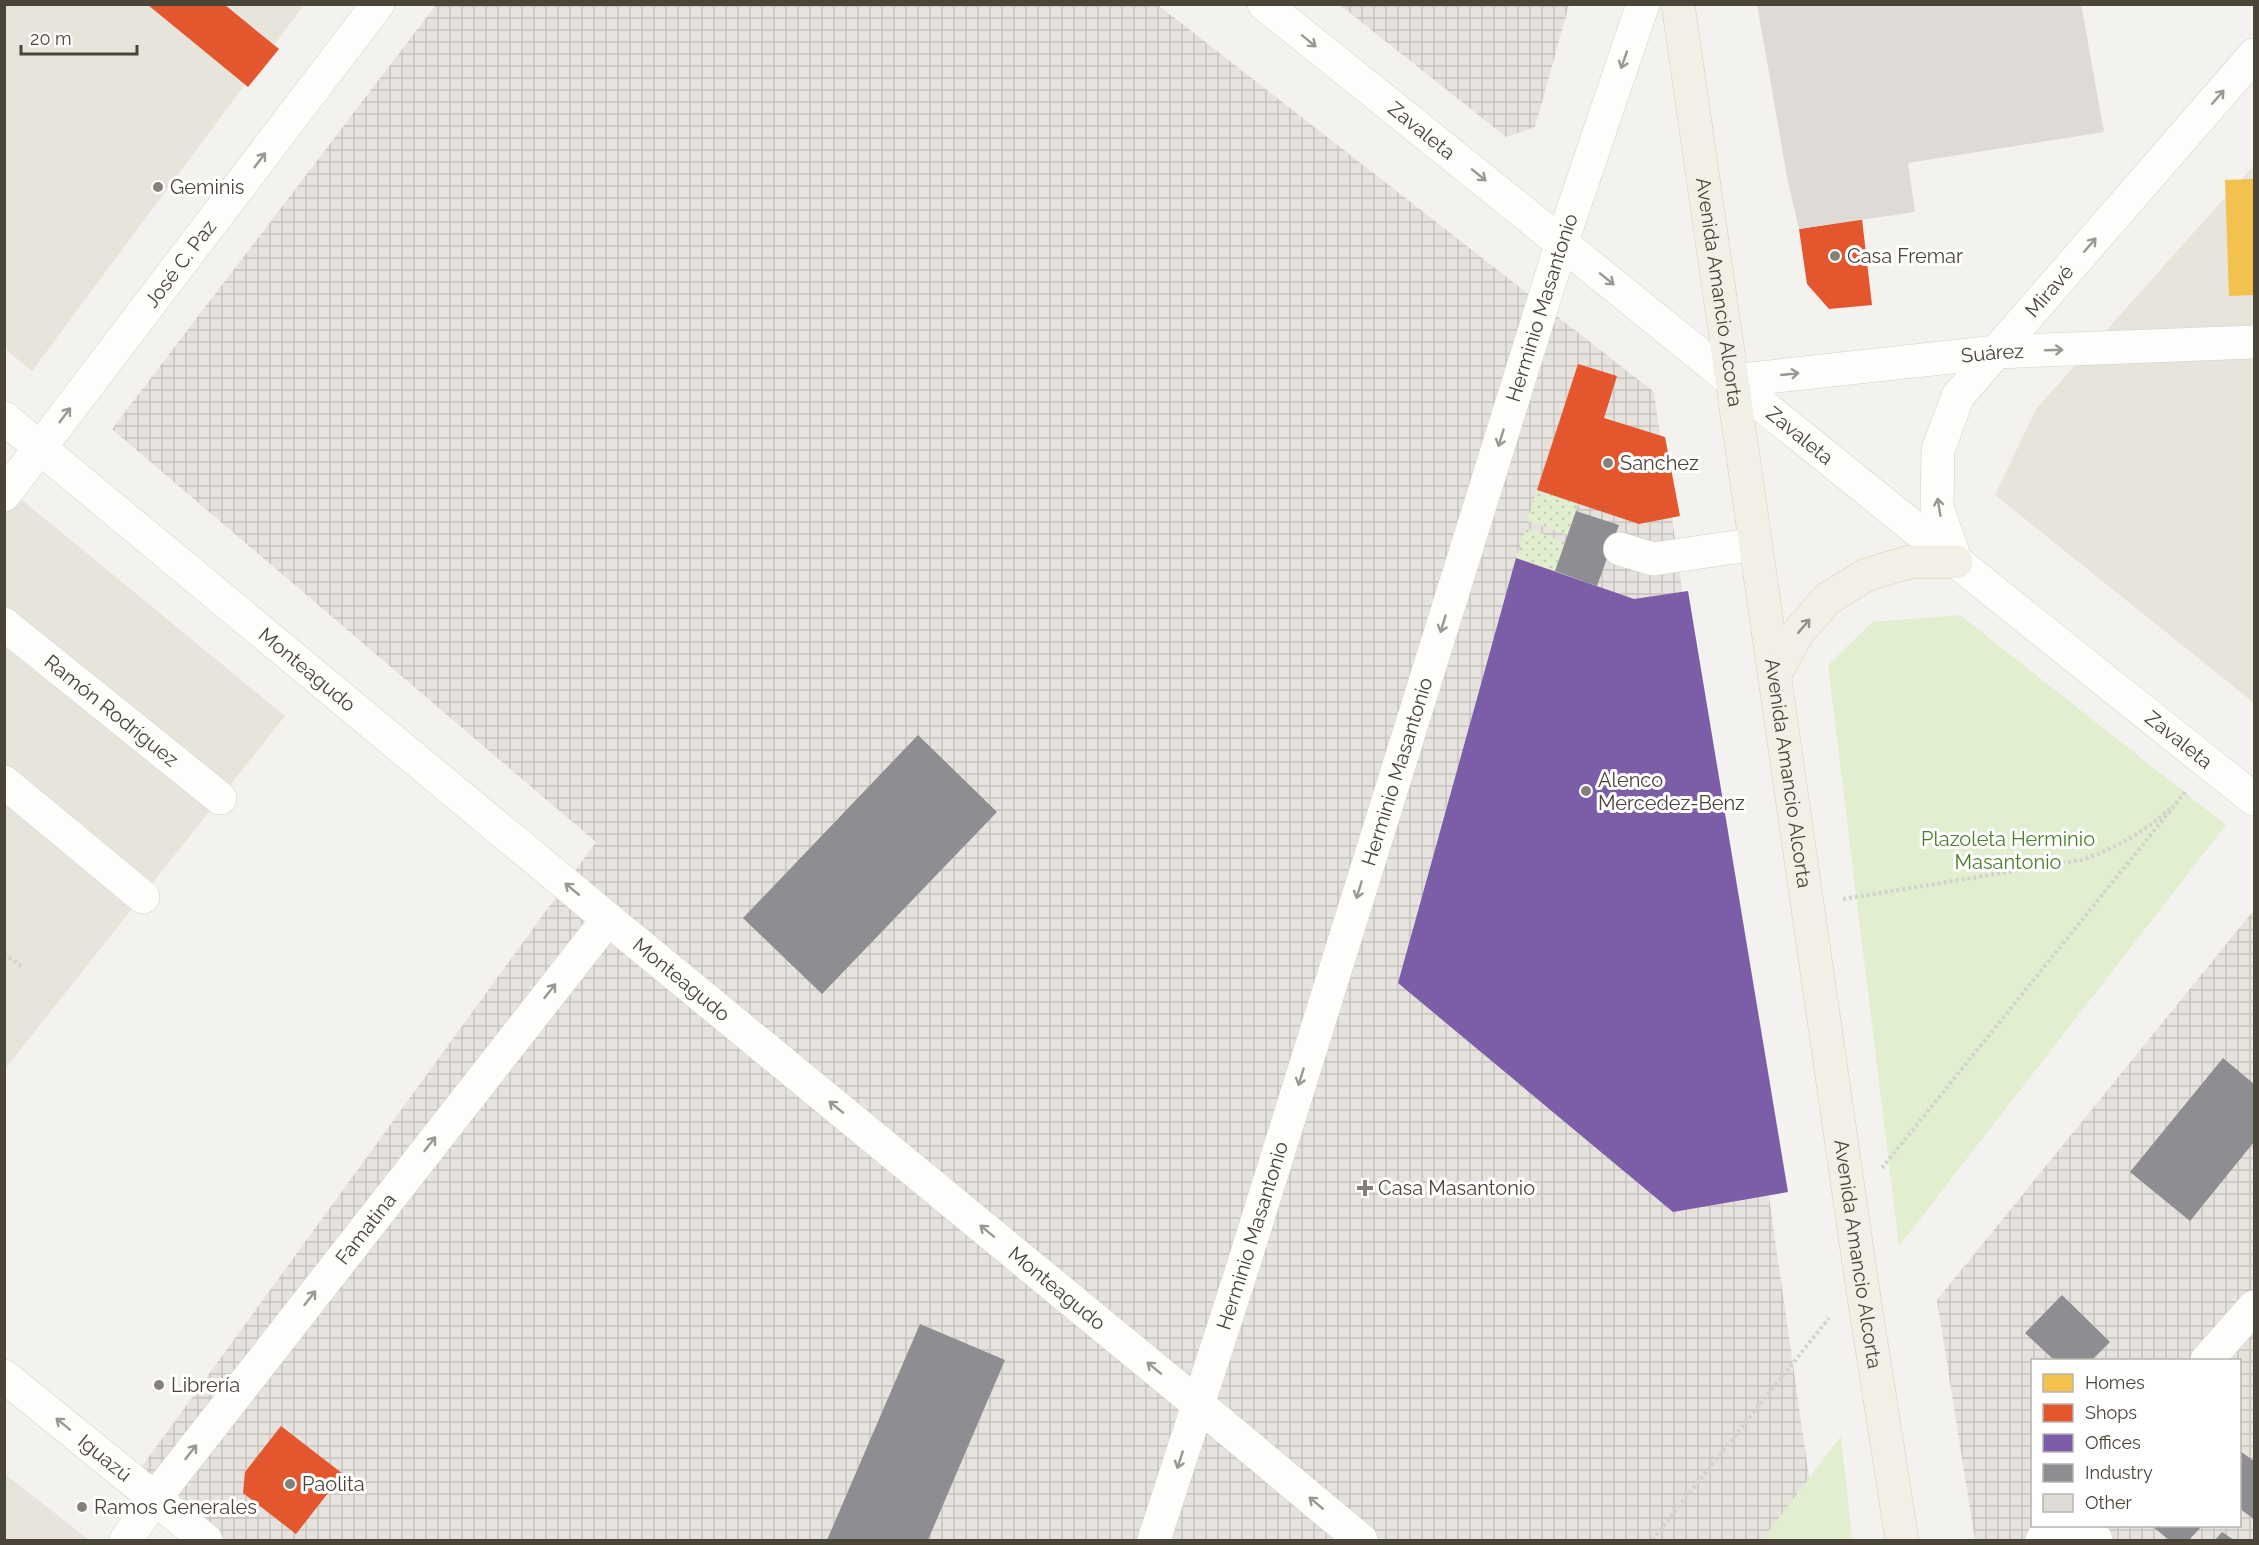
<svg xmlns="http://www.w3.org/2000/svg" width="2259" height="1545" viewBox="0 0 2259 1545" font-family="Raleway,sans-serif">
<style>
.residential{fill:#e7e4dc}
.industrial{fill:url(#industrial-grid);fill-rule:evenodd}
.grass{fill:url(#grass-dots)}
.park{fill:#e1eecf}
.homes{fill:#f2c14e}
.shops{fill:#e4572e}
.offices{fill:#7b5ea7}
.industry{fill:#8d8d92}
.building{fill:#dedbd6}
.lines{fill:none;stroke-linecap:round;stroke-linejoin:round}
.minor-casing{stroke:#d2d0cb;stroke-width:34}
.major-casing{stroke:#d6cebb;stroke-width:34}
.path{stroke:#d3d2cc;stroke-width:4;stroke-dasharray:3 3;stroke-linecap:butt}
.minor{stroke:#fdfdfc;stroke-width:33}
.major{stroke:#f2efe6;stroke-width:33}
.oneway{stroke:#9b9791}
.oneway2{stroke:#969187}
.poi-dot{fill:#868178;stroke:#fff;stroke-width:2}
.labels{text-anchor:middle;stroke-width:6;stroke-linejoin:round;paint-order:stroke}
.street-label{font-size:20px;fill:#4b4439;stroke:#fff}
.poi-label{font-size:20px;fill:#4b4439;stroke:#fff;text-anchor:start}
.park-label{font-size:20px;fill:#4a7f2a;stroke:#fff}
</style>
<defs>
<pattern id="industrial-grid" width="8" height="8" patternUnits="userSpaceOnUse" patternTransform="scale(1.5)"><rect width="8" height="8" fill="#e6e2de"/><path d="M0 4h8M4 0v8" fill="none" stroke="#c7c3bf"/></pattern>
<pattern id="grass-dots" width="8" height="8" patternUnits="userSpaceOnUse" patternTransform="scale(1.5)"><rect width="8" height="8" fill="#e1eecf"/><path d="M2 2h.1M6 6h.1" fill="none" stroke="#c3cdb2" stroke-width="1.8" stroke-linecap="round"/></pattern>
</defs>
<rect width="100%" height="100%" fill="#f4f2ee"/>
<g class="residential">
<polygon points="4,5 304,5 32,371 5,349"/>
<polygon points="2254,165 2254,703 1995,495 2036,409"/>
<polygon points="5,486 285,716 5,1069"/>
<polygon points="4,1474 5,1474 89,1540 5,1540"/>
</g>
<g class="industrial">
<polygon points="436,5 1158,5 1654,392 1818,1540 189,1540 127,1487 596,842 112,429"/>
<polygon points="1340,5 1569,5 1535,127 1506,137"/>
<path d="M2254,910V1540H1975L1937,1300ZM2032,1360H2240V1526H2032Z"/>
</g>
<g class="grass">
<polygon points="1537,490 1578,504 1568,535 1527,521"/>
<polygon points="1526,528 1566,542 1555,571 1516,558"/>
</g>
<g class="park">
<polygon points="1960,615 2226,825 1899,1246 1828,665 1872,622"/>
<polygon points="1841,1436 1852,1540 1762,1540"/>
</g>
<polygon class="homes" points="2253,179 2254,295 2229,296 2225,180"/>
<g class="shops">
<polygon points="148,5 225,5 279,49 248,87"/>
<polygon points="1862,219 1872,305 1829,309 1807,284 1799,229"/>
<polygon points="1578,364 1617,376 1604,418 1665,437 1680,516 1639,524 1537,490"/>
<polygon points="281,1426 343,1474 296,1534 243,1493 245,1472"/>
</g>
<polygon class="offices" points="1516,558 1634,599 1688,591 1788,1192 1673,1212 1398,983"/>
<g class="industry">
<polygon points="1576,511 1619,525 1597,586 1555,571"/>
<polygon points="918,735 997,812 822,994 743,918"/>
<polygon points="2223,1058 2254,1084 2254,1142 2190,1221 2130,1172"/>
<polygon points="2062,1295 2110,1342 2092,1360 2054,1360 2025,1333"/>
<polygon points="920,1324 1005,1360 928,1540 827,1540"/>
<polygon points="2240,1451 2254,1461 2254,1519 2240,1509"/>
<polygon points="2152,1526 2202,1526 2189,1540 2169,1540"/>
<polygon points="2222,1532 2234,1540 2215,1540"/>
</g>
<polygon class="building" points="1757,4 2081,4 2104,132 1908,163 1915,212 1799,229 1787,177"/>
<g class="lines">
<defs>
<g id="minor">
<path id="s1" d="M1264,4C1595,268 1922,537 2254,799"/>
<path id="s2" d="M1732,381L1996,352L2254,342"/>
<path id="s3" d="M4,418L608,919L1199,1405L1361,1540"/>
<path id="s4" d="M4,495L378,4"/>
<polyline points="1620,549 1653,559 1756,544"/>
<path id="s5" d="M1956,562L1937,507L1938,450L1958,396L2254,55"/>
<path id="s6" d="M4,624L220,798"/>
<polyline points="4,782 143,897"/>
<polyline points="2207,1360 2254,1307"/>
<path id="s7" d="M4,1376L206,1540"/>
<polyline points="2080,1526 2096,1540"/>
<path id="s8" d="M126,1540L155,1498L608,919"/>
<path id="s9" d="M1154,1540L1239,1279L1562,242L1643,4"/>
<polyline points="2042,1540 2062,1526"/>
</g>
<g id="major">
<path id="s10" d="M1678,4L1861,1278L1902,1540"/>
<polyline points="1774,676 1797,634 1827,599 1866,575 1909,562 1956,562"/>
</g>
</defs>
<use href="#minor" class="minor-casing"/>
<use href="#major" class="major-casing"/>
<g class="path">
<path d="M1843,899L2081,860C2114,849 2146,832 2171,807"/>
<polyline points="4,954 23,967"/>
<polyline points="1882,1168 2186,791"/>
<polyline points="1652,1540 1829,1318"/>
</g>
<use href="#minor" class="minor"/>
<use href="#major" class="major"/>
</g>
<defs><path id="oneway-shaft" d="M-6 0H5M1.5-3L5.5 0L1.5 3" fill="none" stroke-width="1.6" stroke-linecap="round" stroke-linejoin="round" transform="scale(1.5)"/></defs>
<g class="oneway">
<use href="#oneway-shaft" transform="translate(1309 41) rotate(39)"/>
<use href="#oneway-shaft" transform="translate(1624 60) rotate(109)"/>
<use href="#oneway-shaft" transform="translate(2218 97) rotate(-49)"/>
<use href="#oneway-shaft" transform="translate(260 160) rotate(-53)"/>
<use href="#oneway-shaft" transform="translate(1479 175) rotate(39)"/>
<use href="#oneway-shaft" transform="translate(2090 245) rotate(-49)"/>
<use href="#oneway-shaft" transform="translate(1607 279) rotate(39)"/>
<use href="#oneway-shaft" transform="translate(2054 350) rotate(-2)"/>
<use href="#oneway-shaft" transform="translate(1790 374) rotate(-6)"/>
<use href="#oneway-shaft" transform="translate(65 415) rotate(-53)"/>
<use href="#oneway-shaft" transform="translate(1501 438) rotate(107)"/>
<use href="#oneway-shaft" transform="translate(1939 507) rotate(-99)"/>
<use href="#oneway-shaft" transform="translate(1443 624) rotate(107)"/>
<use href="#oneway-shaft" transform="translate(572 889) rotate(-140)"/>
<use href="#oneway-shaft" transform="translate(1359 890) rotate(107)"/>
<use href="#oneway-shaft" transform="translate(550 991) rotate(-52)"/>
<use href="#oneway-shaft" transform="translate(1301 1077) rotate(107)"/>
<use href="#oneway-shaft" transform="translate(836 1107) rotate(-141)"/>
<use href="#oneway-shaft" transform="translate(430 1144) rotate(-52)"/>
<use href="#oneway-shaft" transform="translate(987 1231) rotate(-141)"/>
<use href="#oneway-shaft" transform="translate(310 1298) rotate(-52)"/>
<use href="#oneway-shaft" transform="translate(1154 1368) rotate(-141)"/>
<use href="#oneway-shaft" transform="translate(63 1424) rotate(-141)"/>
<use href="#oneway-shaft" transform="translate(191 1452) rotate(-52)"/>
<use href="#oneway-shaft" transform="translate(1180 1460) rotate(108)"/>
<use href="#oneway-shaft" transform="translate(1316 1503) rotate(-140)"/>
</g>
<use class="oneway2" href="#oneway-shaft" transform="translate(1804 626) rotate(-50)"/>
<g class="poi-dot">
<circle cx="158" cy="187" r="6"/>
<circle cx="1835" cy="256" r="6"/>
<circle cx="1608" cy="463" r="6"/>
<circle cx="1586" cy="791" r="6"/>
<path d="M1362 1179h6v6h6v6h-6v6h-6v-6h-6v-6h6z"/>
<circle cx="159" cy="1385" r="6"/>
<circle cx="290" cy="1484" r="6"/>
<circle cx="82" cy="1507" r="6"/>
</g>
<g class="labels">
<g class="street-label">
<text dy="7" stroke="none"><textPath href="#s1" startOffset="202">Zavaleta</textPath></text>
<text dy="7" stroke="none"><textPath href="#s4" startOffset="291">José C. Paz</textPath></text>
<text dy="7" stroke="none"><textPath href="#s5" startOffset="312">Miravé</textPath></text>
<text dy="7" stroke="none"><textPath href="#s10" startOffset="291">Avenida Amancio Alcorta</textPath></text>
<text dy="7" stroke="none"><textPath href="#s9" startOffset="1292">Herminio Masantonio</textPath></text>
<text dy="7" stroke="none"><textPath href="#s2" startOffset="262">Suárez</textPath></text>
<text dy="7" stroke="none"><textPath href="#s1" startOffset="688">Zavaleta</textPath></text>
<text dy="7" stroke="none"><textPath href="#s3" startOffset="394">Monteagudo</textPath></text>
<text dy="7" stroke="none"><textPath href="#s6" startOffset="138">Ramón Rodríguez</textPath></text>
<text dy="7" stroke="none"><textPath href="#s1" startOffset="1174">Zavaleta</textPath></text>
<text dy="7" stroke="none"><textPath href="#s9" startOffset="806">Herminio Masantonio</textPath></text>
<text dy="7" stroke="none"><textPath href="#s10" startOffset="777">Avenida Amancio Alcorta</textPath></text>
<text dy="7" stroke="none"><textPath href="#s3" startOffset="880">Monteagudo</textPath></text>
<text dy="7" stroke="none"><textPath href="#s8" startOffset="393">Famatina</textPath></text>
<text dy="7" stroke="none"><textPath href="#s9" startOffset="320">Herminio Masantonio</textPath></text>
<text dy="7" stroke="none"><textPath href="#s10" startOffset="1263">Avenida Amancio Alcorta</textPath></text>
<text dy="7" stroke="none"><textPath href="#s3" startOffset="1366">Monteagudo</textPath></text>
<text dy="7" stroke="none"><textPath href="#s7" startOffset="130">Iguazú</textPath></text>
</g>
<g class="poi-label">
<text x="170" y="194">Geminis</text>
<text x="1847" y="263">Casa Fremar</text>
<text x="1620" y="470">Sanchez</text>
<text x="1598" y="787">Alenco<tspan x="1598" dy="23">Mercedez-Benz</tspan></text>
<text x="1378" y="1195">Casa Masantonio</text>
<text x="171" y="1392">Librería</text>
<text x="302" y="1491">Paolita</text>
<text x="94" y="1514">Ramos Generales</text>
</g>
<g class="park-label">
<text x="2008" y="846">Plazoleta Herminio<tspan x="2008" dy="23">Masantonio</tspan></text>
</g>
</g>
<rect width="2259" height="1545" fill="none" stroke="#4b4439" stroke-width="12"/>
<rect x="2031" y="1359" width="210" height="168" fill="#ffffff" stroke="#b7b4b0" stroke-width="1.5"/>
<rect x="2043" y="1374" width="30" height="18" fill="#f2c14e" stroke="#b7b4b0" stroke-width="1.5"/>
<text x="2085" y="1389" font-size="18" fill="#4b4439">Homes</text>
<rect x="2043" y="1404" width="30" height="18" fill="#e4572e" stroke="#b7b4b0" stroke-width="1.5"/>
<text x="2085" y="1419" font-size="18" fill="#4b4439">Shops</text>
<rect x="2043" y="1434" width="30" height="18" fill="#7b5ea7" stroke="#b7b4b0" stroke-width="1.5"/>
<text x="2085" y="1449" font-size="18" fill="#4b4439">Offices</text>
<rect x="2043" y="1464" width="30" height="18" fill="#8d8d92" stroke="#b7b4b0" stroke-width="1.5"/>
<text x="2085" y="1479" font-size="18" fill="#4b4439">Industry</text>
<rect x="2043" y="1494" width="30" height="18" fill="#dedbd6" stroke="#b7b4b0" stroke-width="1.5"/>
<text x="2085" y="1509" font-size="18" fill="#4b4439">Other</text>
<path d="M21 45v9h116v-9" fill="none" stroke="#4b4439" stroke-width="3"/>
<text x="30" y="45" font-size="18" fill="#4b4439" stroke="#ffffff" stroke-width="4.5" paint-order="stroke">20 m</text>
</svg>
